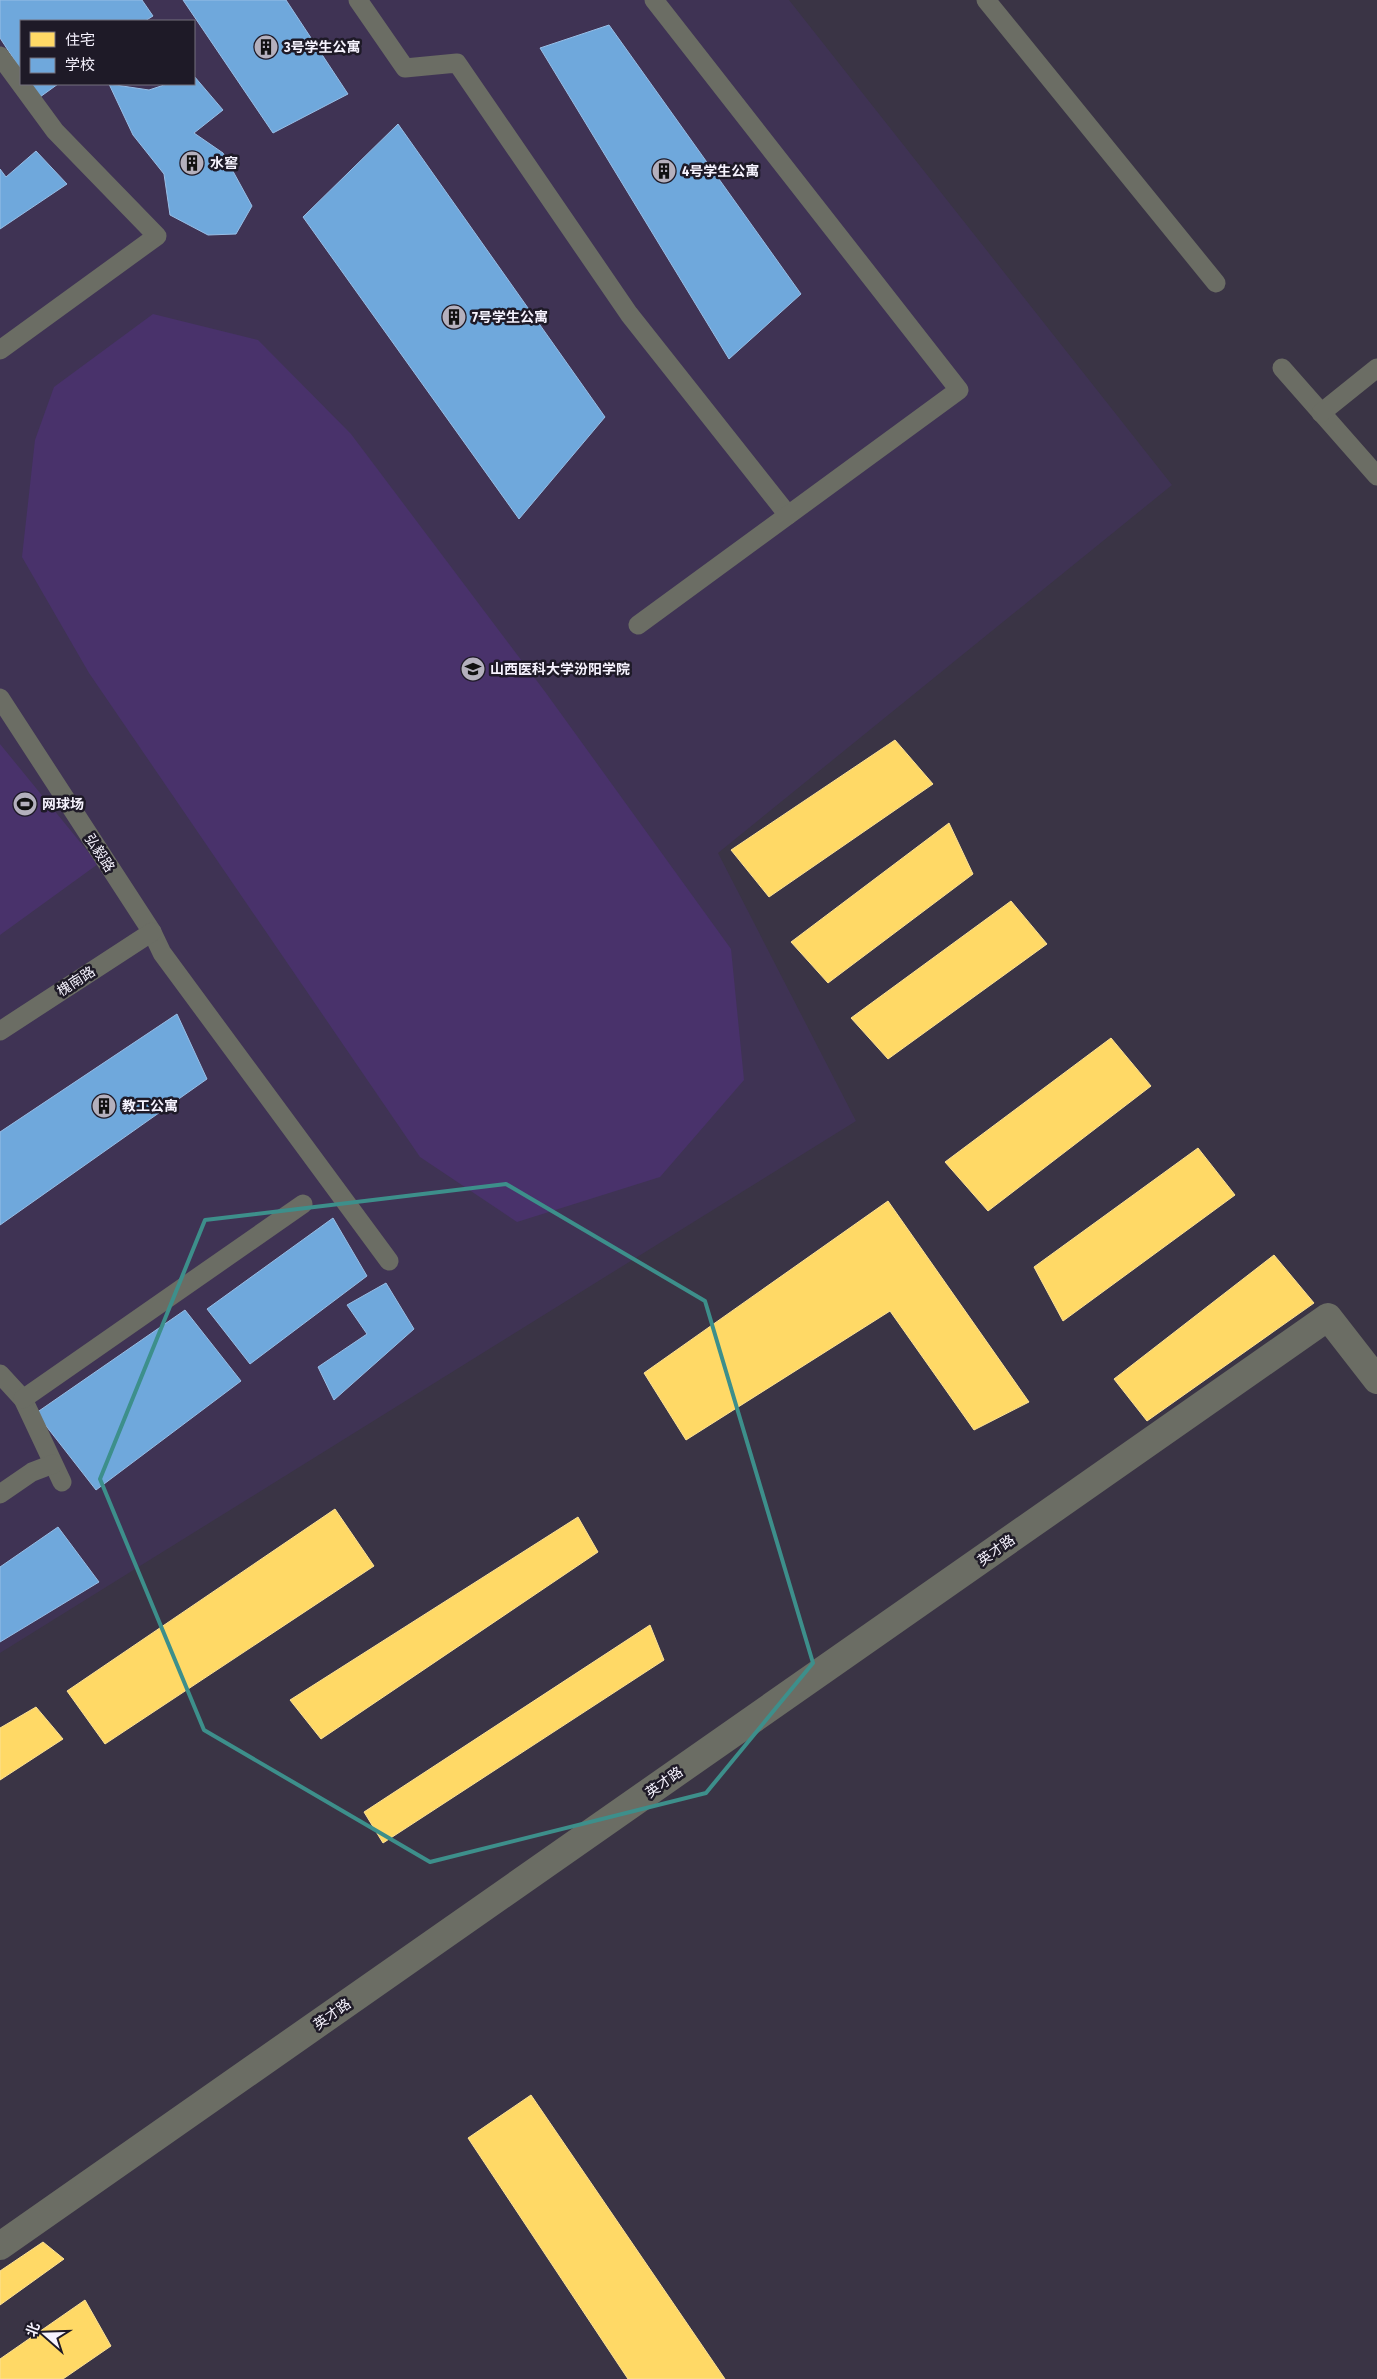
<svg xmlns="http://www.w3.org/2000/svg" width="1377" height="2379" viewBox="0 0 1377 2379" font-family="'Fira Sans Condensed','Noto Sans SC',sans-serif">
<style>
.built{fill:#3f3354;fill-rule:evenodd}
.green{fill:#49326b}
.homes{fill:#ffd966;stroke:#fce194}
.schools{fill:#6fa8dc;stroke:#98bee6}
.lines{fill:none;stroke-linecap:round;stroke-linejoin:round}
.service{stroke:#6b6d64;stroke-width:19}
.minor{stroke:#6b6d64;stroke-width:28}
.marked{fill:none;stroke:#3d8f8b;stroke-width:4;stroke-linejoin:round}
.labels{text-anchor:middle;stroke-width:5;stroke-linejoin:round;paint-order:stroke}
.poi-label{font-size:14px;font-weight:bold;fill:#f6f3fe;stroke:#1e1a27;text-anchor:start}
.street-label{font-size:14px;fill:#f6f3fe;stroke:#1e1a27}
</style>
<rect width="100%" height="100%" fill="#3a3445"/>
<path class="built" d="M0,0H789L1172,485L718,853L856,1121L0,1653ZM21,21H194V84H21Z"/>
<g class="green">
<polygon points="153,314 258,340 351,434 546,693 731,949 744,1080 660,1177 517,1222 420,1157 89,673 22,557 35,440 54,387"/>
<polygon points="0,744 98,864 0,935"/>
</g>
<g class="homes">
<polygon points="895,740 933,784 769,897 731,850"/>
<polygon points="949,823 973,874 828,983 791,942"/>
<polygon points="1011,901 1047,944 888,1059 851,1018"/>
<polygon points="1111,1038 1151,1086 988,1211 945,1162"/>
<polygon points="1198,1148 1235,1195 1063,1321 1034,1267"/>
<polygon points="888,1201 1029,1402 974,1430 890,1311 686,1440 644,1373"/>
<polygon points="1274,1255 1314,1303 1147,1421 1114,1379"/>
<polygon points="335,1509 374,1566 105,1744 67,1691"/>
<polygon points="578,1517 598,1552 321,1739 290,1700"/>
<polygon points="650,1625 664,1660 383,1843 364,1812"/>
<polygon points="36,1707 63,1739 0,1780 0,1728"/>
<polygon points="531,2095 725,2379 628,2379 468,2138"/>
<polygon points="43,2242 64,2259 0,2305 0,2271"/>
<polygon points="85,2300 111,2346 63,2379 0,2379 0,2359"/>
</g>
<g class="schools">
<polygon points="0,0 142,0 153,16 145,21 21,21 21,70 0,38"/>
<polygon points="183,0 286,0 348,94 273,133"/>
<polygon points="609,25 801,294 729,359 540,48"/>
<polygon points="194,76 223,110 194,133 223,153 252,206 236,234 208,235 170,215 164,174 133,135 109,84 149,90 167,84 194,84"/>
<polygon points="31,84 58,84 40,97"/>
<polygon points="398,124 605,417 519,519 303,217"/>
<polygon points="36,151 67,184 0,229 0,169 6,177"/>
<polygon points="177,1014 207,1079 0,1225 0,1132"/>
<polygon points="333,1218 367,1276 250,1364 207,1309"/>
<polygon points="386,1283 414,1329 334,1400 318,1367 367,1334 347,1305"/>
<polygon points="185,1310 241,1381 96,1490 36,1413"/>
<polygon points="58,1527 99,1582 0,1642 0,1567"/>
</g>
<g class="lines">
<g class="service">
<polyline points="358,0 405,68 457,63 629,314 788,515"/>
<polyline points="986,0 1216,283"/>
<polyline points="0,56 55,131 157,236 0,350"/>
<polyline points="1282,368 1377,476"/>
<polyline points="1321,413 1377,368"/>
<polyline points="638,625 959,390 654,0"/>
<polyline points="0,698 152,932 162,953 389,1261"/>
<polyline points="0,1031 152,932"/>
<polyline points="0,1374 23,1399 62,1482"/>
<polyline points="23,1399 303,1204"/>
<polyline points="0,1494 32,1472 53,1464"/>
</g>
<polyline class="minor" points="0,2246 1328,1317 1377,1380"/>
</g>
<path class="marked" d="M506,1184L705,1301L813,1663L706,1793L430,1862L204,1730L100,1479L205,1220Z"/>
<defs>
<symbol id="building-disc" viewBox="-11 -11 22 22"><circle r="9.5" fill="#b4b0bd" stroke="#1e1a27"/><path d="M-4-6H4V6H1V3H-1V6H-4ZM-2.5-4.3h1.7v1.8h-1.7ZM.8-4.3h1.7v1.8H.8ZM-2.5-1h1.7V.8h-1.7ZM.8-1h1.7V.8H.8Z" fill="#111"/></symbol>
<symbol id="university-disc" viewBox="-11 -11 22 22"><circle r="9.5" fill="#b4b0bd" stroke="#1e1a27"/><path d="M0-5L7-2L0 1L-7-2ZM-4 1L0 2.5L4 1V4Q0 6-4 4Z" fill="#111"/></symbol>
<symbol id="stadium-disc" viewBox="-11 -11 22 22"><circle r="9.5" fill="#b4b0bd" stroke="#1e1a27"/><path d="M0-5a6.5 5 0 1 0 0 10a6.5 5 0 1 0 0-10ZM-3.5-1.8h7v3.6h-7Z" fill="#111"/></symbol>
</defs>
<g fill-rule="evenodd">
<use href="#building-disc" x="252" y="33" width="28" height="28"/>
<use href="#building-disc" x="178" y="149" width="28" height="28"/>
<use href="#building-disc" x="650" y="157" width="28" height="28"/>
<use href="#building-disc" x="440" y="303" width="28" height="28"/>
<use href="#university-disc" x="459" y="655" width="28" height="28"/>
<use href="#stadium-disc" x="11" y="790" width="28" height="28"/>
<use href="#building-disc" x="90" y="1092" width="28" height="28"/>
</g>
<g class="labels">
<g class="poi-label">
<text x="284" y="52">3号学生公寓</text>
<text x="210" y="168">水窖</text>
<text x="682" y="176">4号学生公寓</text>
<text x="472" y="322">7号学生公寓</text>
<text x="490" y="674">山西医科大学汾阳学院</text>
<text x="42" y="809">网球场</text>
<text x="122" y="1111">教工公寓</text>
</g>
<g class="street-label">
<text transform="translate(100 853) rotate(57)" y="5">弘毅路</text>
<text transform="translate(76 981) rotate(-33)" y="5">槐南路</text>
<text transform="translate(996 1550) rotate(-35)" y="5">英才路</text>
<text transform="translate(664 1782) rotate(-35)" y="5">英才路</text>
<text transform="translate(332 2014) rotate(-35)" y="5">英才路</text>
</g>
</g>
<rect x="20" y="20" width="175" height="65" fill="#1e1a27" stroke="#74717d"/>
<rect x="30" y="32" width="25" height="15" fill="#ffd966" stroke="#74717d"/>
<text x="65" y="45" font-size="15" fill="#f6f3fe">住宅</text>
<rect x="30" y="58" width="25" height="15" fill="#6fa8dc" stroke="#74717d"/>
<text x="65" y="70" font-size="15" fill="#f6f3fe">学校</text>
<g transform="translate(45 2334) rotate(290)" stroke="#1e1a27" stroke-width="4" paint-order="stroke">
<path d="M0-4L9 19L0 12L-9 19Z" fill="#f6f3fe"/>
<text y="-8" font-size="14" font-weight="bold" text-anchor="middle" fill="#f6f3fe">北</text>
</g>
</svg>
